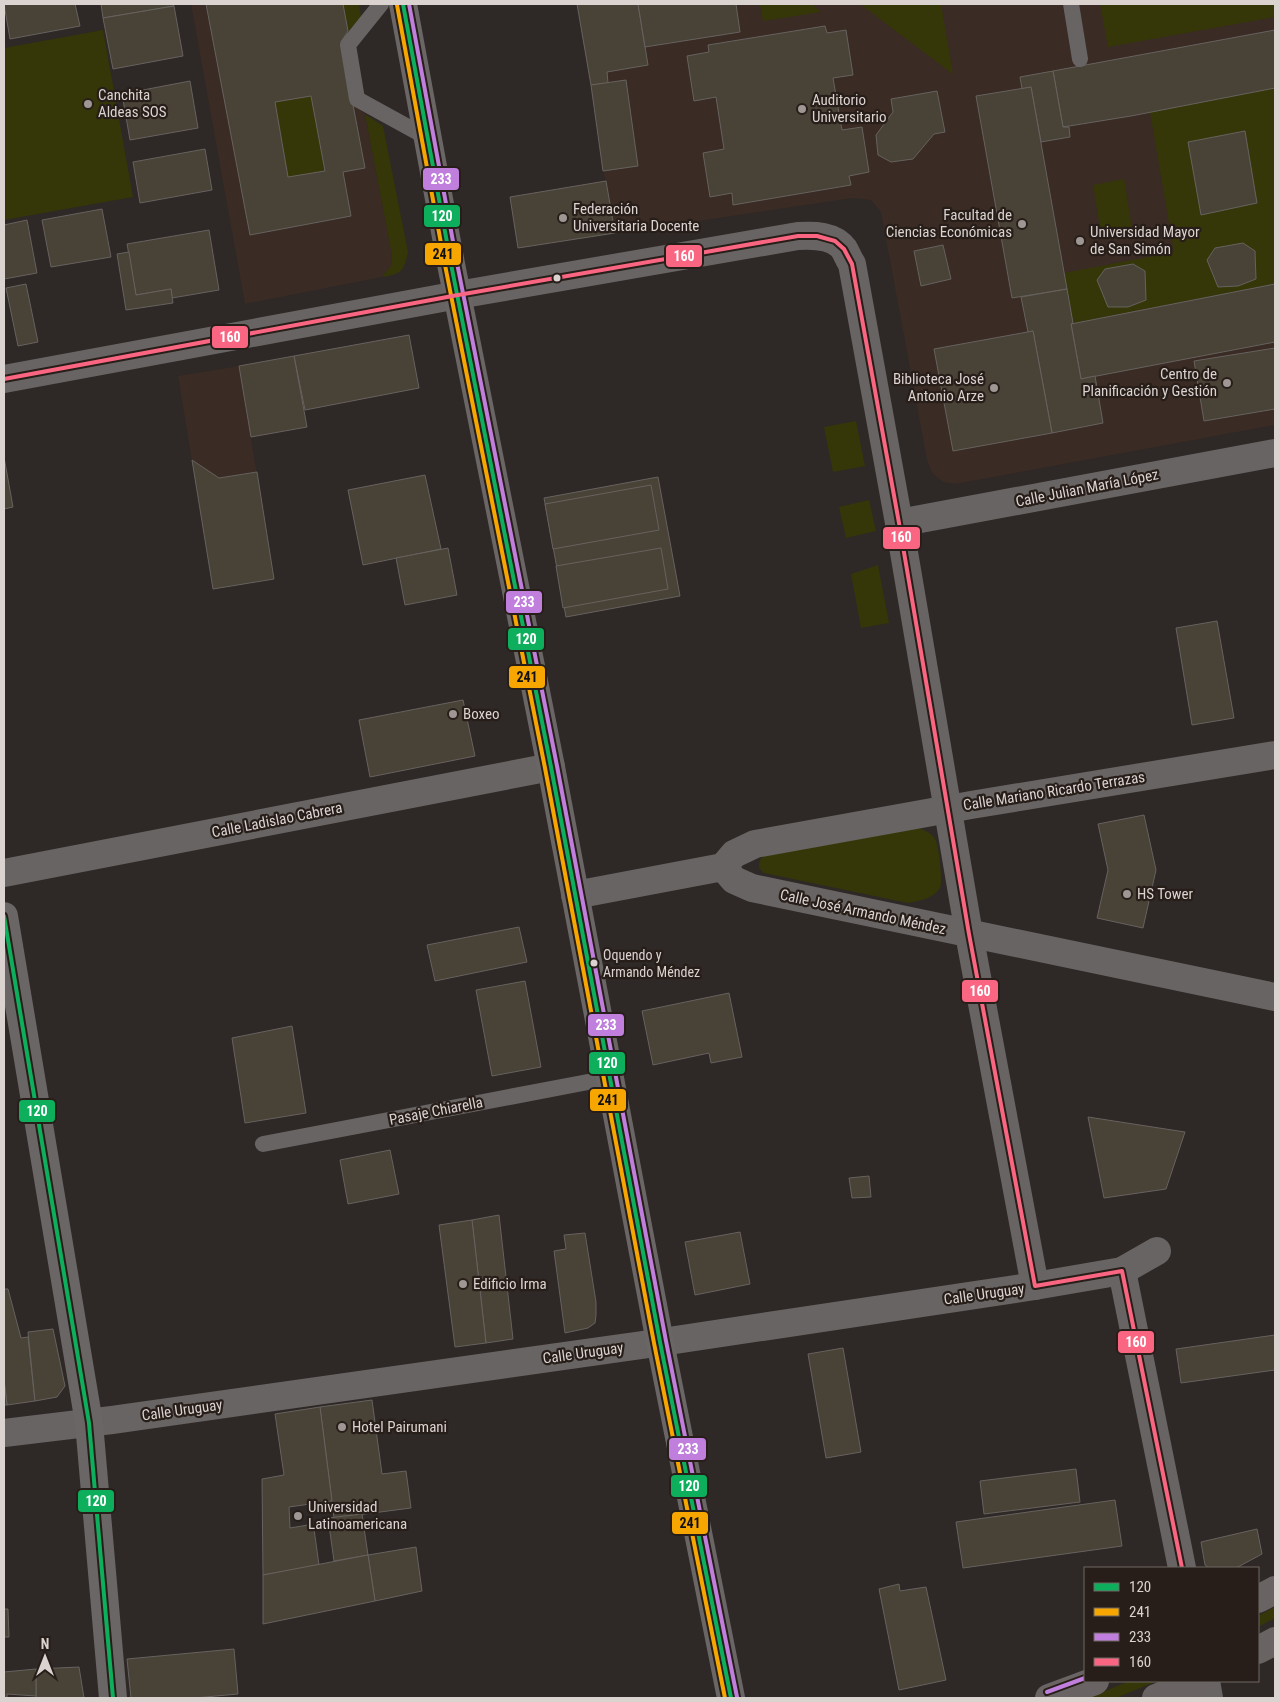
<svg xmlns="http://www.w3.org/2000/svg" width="1279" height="1702" viewBox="0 0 1279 1702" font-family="'Roboto Condensed',sans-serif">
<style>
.built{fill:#3a2b24}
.green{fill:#353708}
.building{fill:#494236;stroke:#66625f;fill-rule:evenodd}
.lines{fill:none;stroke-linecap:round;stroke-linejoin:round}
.service{stroke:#676463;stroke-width:16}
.minor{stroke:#676463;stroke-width:28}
.tertiary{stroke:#676463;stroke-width:28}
.secondary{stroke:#6a6666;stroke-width:28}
.primary{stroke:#696463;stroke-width:28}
.bus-1-casing{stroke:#271e19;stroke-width:8}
.bus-2-casing{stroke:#271e19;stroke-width:8}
.bus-3-casing{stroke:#271e19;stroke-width:8}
.bus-4-casing{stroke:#271e19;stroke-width:8}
.bus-1{stroke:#0daf5c;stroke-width:4}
.bus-2{stroke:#f7a600;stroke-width:4}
.bus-3{stroke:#c07fdc;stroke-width:4}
.bus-4{stroke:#fa6682;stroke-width:4}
.poi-dot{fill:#9e9794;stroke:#271e19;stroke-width:2}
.bus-dot{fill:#dad3d0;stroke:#271e19;stroke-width:2}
.labels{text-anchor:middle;stroke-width:4.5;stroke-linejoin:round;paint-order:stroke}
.bus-label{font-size:14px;fill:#dad3d0;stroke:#271e19;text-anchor:start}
.poi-label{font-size:15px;fill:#dad3d0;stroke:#271e19;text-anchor:start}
.street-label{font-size:15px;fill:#dad3d0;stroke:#271e19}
.line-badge{stroke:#271e19;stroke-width:2}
.badge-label{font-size:14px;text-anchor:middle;font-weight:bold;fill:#fff}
.pale-badge-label{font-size:14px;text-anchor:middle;font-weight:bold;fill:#111}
</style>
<rect width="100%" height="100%" fill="#2e2826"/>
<g class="built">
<polygon points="191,4 343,4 348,31 341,42 353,103 365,114 392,255 391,266 382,277 245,304"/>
<polygon points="577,4 1275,4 1275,425 955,484 943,482 932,473 927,460 881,212 871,200 852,198 518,248 510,197 606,181 603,171 599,140"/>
<polygon points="239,366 274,579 213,589 178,376"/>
</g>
<g class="green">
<polygon points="343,4 359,4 361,17 348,31"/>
<polygon points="760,4 812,4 821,12 763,21"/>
<polygon points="860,4 941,4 953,74"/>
<polygon points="1100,4 1275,4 1275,17 1108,47"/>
<polygon points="103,30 133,197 4,220 4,48"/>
<polygon points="1275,88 1275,284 1073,323 1064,273 1174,252 1150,112"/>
<polygon points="311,96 325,171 288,177 275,102"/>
<path d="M365,114L383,126L408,252C404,272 401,274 382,277L391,266L392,255Z"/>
<polygon points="1124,179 1132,229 1101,234 1093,185"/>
<polygon points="856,421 865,466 833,472 824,427"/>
<polygon points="869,500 876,531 846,538 839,507"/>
<polygon points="878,565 889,623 861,628 851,574"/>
<path d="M917,828C925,830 933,833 936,841C939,848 943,882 940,888C933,899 919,901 908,903L764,873C756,867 758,859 766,854Z"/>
<polygon points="1275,1607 1275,1618 1258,1627 1258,1616"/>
<polygon points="1129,1681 1157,1681 1116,1698 1089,1698"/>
</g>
<g class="building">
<polygon points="4,4 75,4 80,26 10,39"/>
<polygon points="101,4 173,4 174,6 103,18"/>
<path d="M206,4H343L348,31L341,42L365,168L343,172L351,216L250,235ZM311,96L325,171L288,177L275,102Z"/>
<polygon points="577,4 638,4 648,65 607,72 608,83 591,85"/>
<polygon points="638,4 736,4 740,32 645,47"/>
<polygon points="174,6 183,56 113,69 103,18"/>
<polygon points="825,26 827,33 846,30 853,75 833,78 842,130 862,127 869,172 849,176 851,185 733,205 732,193 710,197 703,153 724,149 716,97 694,101 687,56 709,52 708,45"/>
<polygon points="1275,30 1275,88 1131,116 1063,127 1053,71"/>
<polygon points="1053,71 1063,127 1069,127 1070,137 1041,142 1031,87 1022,89 1020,77"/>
<polygon points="626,80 638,166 603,171 591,85"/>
<polygon points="190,81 198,128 130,140 122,94"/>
<polygon points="1031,87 1067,289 1012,298 976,96"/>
<polygon points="937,91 945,132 934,134 913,159 891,162 878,155 876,135 893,112 891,99"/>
<polygon points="1245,131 1257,203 1201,215 1188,142"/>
<polygon points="205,149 212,190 140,203 133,162"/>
<polygon points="606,181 615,233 518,248 510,197"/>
<polygon points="102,209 111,257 51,267 42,220"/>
<polygon points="27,220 37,273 4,279 4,225"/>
<polygon points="209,230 219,290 172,298 171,289 136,295 127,244"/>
<polygon points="1243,243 1255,251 1256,279 1238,286 1218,287 1207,260 1215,248"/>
<polygon points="943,245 951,279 921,286 914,251"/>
<polygon points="129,252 136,295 171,289 173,303 126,310 117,254"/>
<polygon points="1133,264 1145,271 1146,300 1128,307 1108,307 1097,280 1105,269"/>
<polygon points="26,284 38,342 18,346 6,288"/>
<polygon points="1275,284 1275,342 1081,379 1071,324"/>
<polygon points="1067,289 1073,323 1071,324 1081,379 1095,376 1103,423 1052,433 1033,331 1028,332 1021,297"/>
<polygon points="1033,331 1052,433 953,451 934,349"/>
<polygon points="409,335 419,388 305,410 294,356"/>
<polygon points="1275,348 1275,409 1204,421 1194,361"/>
<polygon points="294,356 307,427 251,437 239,366"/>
<polygon points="4,457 13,507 4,509"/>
<polygon points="192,460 219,478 257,472 274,579 213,589"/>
<polygon points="425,475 441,549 363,565 348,490"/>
<polygon points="658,477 680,596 566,617 544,498"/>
<polygon points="651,485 659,530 553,549 545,504"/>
<polygon points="448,548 457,595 405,605 396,558"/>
<polygon points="661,548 668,589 563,608 556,566"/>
<polygon points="1217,621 1234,718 1192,725 1176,628"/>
<polygon points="463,700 475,756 370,777 359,720"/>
<polygon points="1144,815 1156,870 1143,928 1097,918 1108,870 1098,824"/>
<polygon points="519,927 527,962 435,981 427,945"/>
<polygon points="525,981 541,1067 492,1076 476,990"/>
<polygon points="729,993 742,1057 711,1063 709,1053 653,1065 642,1011"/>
<polygon points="292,1026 306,1113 245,1123 232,1038"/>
<polygon points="1088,1117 1185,1132 1166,1189 1104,1198"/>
<polygon points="390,1150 399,1194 348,1204 340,1160"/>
<polygon points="869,1176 871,1197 852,1198 849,1178"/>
<polygon points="499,1215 513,1339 486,1343 472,1220"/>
<polygon points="472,1220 486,1343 455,1347 439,1225"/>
<polygon points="740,1232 750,1284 695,1295 685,1242"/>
<polygon points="585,1233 596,1302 596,1315 595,1323 588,1328 565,1333 554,1251 566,1249 564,1235"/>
<polygon points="4,1289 8,1289 21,1338 28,1337 35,1401 7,1405 4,1380"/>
<polygon points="53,1329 65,1386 57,1397 35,1401 28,1332"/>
<polygon points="1275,1335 1275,1370 1181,1383 1176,1349"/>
<polygon points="843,1348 861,1452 826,1458 808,1354"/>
<polygon points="4,1380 7,1405 4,1405"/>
<polygon points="372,1400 382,1474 406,1471 411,1508 334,1518 320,1407"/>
<polygon points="320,1407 332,1501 289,1507 290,1528 308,1525 314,1529 319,1565 263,1575 262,1479 284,1475 275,1414"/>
<polygon points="1076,1469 1080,1502 984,1514 980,1481"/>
<polygon points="1115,1500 1122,1546 963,1568 956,1522"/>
<polygon points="362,1514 368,1555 334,1561 328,1518"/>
<polygon points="1257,1529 1262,1554 1236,1568 1209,1568 1205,1565 1201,1542"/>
<polygon points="416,1547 422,1591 375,1601 368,1555"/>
<polygon points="368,1555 375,1601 263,1624 263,1575"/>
<polygon points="899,1584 900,1591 926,1587 946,1680 899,1690 879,1589"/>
<polygon points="4,1609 8,1609 9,1637 4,1637"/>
<polygon points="234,1649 238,1694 194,1698 131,1698 127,1659"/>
<polygon points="79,1667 84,1698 36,1698 36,1669"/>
<polygon points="36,1669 36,1696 7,1694 7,1698 4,1698 4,1672"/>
</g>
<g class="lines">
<g class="service">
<polyline points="381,4 348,45 357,99 428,138"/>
<polyline points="1071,4 1080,59"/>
<polyline points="263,1144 609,1078"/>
</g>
<g class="minor">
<path d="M4,379L458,295L798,236C814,235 834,235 844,249C847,254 849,260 852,264L899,523L969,934L1035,1286"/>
<polyline points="899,523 1275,453"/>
<polyline points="723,867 734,854 755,844 971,805 1275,755"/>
<polyline points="4,873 551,767"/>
<polyline points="1122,1271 1182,1568"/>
<polyline points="4,1433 112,1420 642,1345 1035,1286 1122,1271 1157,1251"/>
<polyline points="1206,1681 1209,1698"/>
</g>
<polyline class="tertiary" points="575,895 723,867 734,880 752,888 1275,997"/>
<g class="secondary">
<polyline points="403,4 451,264 551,767 660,1342 731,1698"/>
<polyline points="4,916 89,1423 113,1698"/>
</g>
<g class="primary">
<polyline points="1258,1599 1275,1590"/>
<polyline points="1258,1650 1275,1641"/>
<polyline points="1049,1698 1095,1681"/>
<polyline points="1156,1698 1198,1681"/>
</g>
<defs>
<g id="bus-1">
<polyline points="403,4 451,264 551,767 660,1342 731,1698"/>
<polyline points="4,916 89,1423 113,1698"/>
</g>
<polyline id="bus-2" points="397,5 445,265 545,768 654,1343 725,1698"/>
<g id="bus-3">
<polyline points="409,4 457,263 557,766 666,1341 737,1697"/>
<polyline points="1047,1692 1085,1678"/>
</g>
<polyline id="bus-4" points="4,379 458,295 798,236 817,236 835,241 844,249 852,264 899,523 969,934 1035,1286 1122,1271 1182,1568"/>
</defs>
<use href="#bus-1" class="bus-1-casing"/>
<use href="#bus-2" class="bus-2-casing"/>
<use href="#bus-3" class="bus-3-casing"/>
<use href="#bus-4" class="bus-4-casing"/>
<use href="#bus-1" class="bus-1"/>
<use href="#bus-2" class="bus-2"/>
<use href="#bus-3" class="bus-3"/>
<use href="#bus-4" class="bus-4"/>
</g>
<g class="poi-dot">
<circle cx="88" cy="104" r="5"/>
<circle cx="802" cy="109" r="5"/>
<circle cx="563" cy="218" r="5"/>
<circle cx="1022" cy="224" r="5"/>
<circle cx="1080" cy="241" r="5"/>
<circle cx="1227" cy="383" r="5"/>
<circle cx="994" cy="388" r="5"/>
<circle cx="453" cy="714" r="5"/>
<circle cx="1127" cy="894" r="5"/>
<circle cx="463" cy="1284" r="5"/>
<circle cx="342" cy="1427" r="5"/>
<circle cx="298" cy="1516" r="5"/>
</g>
<g class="bus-dot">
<circle cx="557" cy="278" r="4.5"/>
<circle cx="594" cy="963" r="4.5"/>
</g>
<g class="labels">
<g class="bus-label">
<text x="603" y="960">Oquendo y<tspan x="603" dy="17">Armando Méndez</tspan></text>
</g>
<g class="poi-label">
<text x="98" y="100">Canchita<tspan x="98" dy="17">Aldeas SOS</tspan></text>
<text x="812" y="105">Auditorio<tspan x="812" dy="17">Universitario</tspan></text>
<text x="573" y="214">Federación<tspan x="573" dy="17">Universitaria Docente</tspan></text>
<text x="1012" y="220" text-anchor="end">Facultad de<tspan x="1012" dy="17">Ciencias Económicas</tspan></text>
<text x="1090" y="237">Universidad Mayor<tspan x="1090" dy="17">de San Simón</tspan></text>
<text x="1217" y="379" text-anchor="end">Centro de<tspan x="1217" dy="17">Planificación y Gestión</tspan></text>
<text x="984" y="384" text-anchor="end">Biblioteca José<tspan x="984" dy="17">Antonio Arze</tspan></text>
<text x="463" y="719">Boxeo</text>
<text x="1137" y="899">HS Tower</text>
<text x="473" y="1289">Edificio Irma</text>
<text x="352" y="1432">Hotel Pairumani</text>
<text x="308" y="1512">Universidad<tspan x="308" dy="17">Latinoamericana</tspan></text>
</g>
<g class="street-label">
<text transform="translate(1087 488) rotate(-11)" y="5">Calle Julian María López</text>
<text transform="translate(1054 791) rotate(-9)" y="5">Calle Mariano Ricardo Terrazas</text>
<text transform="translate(277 820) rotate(-11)" y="5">Calle Ladislao Cabrera</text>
<text transform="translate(863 912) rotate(12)" y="5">Calle José Armando Méndez</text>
<text transform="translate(436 1111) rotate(-11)" y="5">Pasaje Chiarella</text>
<text transform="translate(984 1294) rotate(-8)" y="5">Calle Uruguay</text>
<text transform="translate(583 1353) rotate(-8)" y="5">Calle Uruguay</text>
<text transform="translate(182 1410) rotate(-8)" y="5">Calle Uruguay</text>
</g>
</g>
<g class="line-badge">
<rect x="422" y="167" width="38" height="24" rx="5" fill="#c07fdc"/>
<rect x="423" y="204" width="38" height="24" rx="5" fill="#0daf5c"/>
<rect x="424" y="242" width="38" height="24" rx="5" fill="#f7a600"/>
<rect x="665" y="244" width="38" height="24" rx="5" fill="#fa6682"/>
<rect x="211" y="325" width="38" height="24" rx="5" fill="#fa6682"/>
<rect x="882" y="526" width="39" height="24" rx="5" fill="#fa6682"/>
<rect x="505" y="590" width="38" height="24" rx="5" fill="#c07fdc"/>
<rect x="507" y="627" width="38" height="24" rx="5" fill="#0daf5c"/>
<rect x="508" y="665" width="38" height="24" rx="5" fill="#f7a600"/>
<rect x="961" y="979" width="38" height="24" rx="5" fill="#fa6682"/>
<rect x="587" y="1013" width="38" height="24" rx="5" fill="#c07fdc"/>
<rect x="588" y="1051" width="38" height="24" rx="5" fill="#0daf5c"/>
<rect x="589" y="1088" width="38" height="24" rx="5" fill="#f7a600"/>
<rect x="18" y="1099" width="38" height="24" rx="5" fill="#0daf5c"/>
<rect x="1117" y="1330" width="38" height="24" rx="5" fill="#fa6682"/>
<rect x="668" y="1437" width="39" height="24" rx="5" fill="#c07fdc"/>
<rect x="670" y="1474" width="38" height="24" rx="5" fill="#0daf5c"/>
<rect x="77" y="1489" width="38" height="24" rx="5" fill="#0daf5c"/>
<rect x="671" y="1511" width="38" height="24" rx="5" fill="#f7a600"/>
</g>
<g class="badge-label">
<text x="441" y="184">233</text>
<text x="442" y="221">120</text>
<text x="684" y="261">160</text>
<text x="230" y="342">160</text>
<text x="901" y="542">160</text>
<text x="524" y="607">233</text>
<text x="526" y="644">120</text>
<text x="980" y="996">160</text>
<text x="606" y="1030">233</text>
<text x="607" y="1068">120</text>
<text x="37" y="1116">120</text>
<text x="1136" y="1347">160</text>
<text x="688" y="1454">233</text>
<text x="689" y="1491">120</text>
<text x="96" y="1506">120</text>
</g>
<g class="pale-badge-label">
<text x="443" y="259">241</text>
<text x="527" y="682">241</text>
<text x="608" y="1105">241</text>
<text x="690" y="1528">241</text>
</g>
<rect width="1279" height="1702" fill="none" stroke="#dad3d0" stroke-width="10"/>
<rect x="1084" y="1567" width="175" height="115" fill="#271e19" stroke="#6f6662"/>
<rect x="1094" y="1583" width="25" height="8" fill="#0daf5c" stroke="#6f6662"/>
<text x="1129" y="1592" font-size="15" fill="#dad3d0">120</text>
<rect x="1094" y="1608" width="25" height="8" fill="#f7a600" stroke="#6f6662"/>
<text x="1129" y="1617" font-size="15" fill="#dad3d0">241</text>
<rect x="1094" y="1633" width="25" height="8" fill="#c07fdc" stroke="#6f6662"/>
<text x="1129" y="1642" font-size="15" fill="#dad3d0">233</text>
<rect x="1094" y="1658" width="25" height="8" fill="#fa6682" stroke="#6f6662"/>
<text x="1129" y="1667" font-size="15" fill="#dad3d0">160</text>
<g transform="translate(45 1657)" stroke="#271e19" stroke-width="4" paint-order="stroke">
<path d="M0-4L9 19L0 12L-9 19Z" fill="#dad3d0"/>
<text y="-8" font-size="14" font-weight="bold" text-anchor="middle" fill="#dad3d0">N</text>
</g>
</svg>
